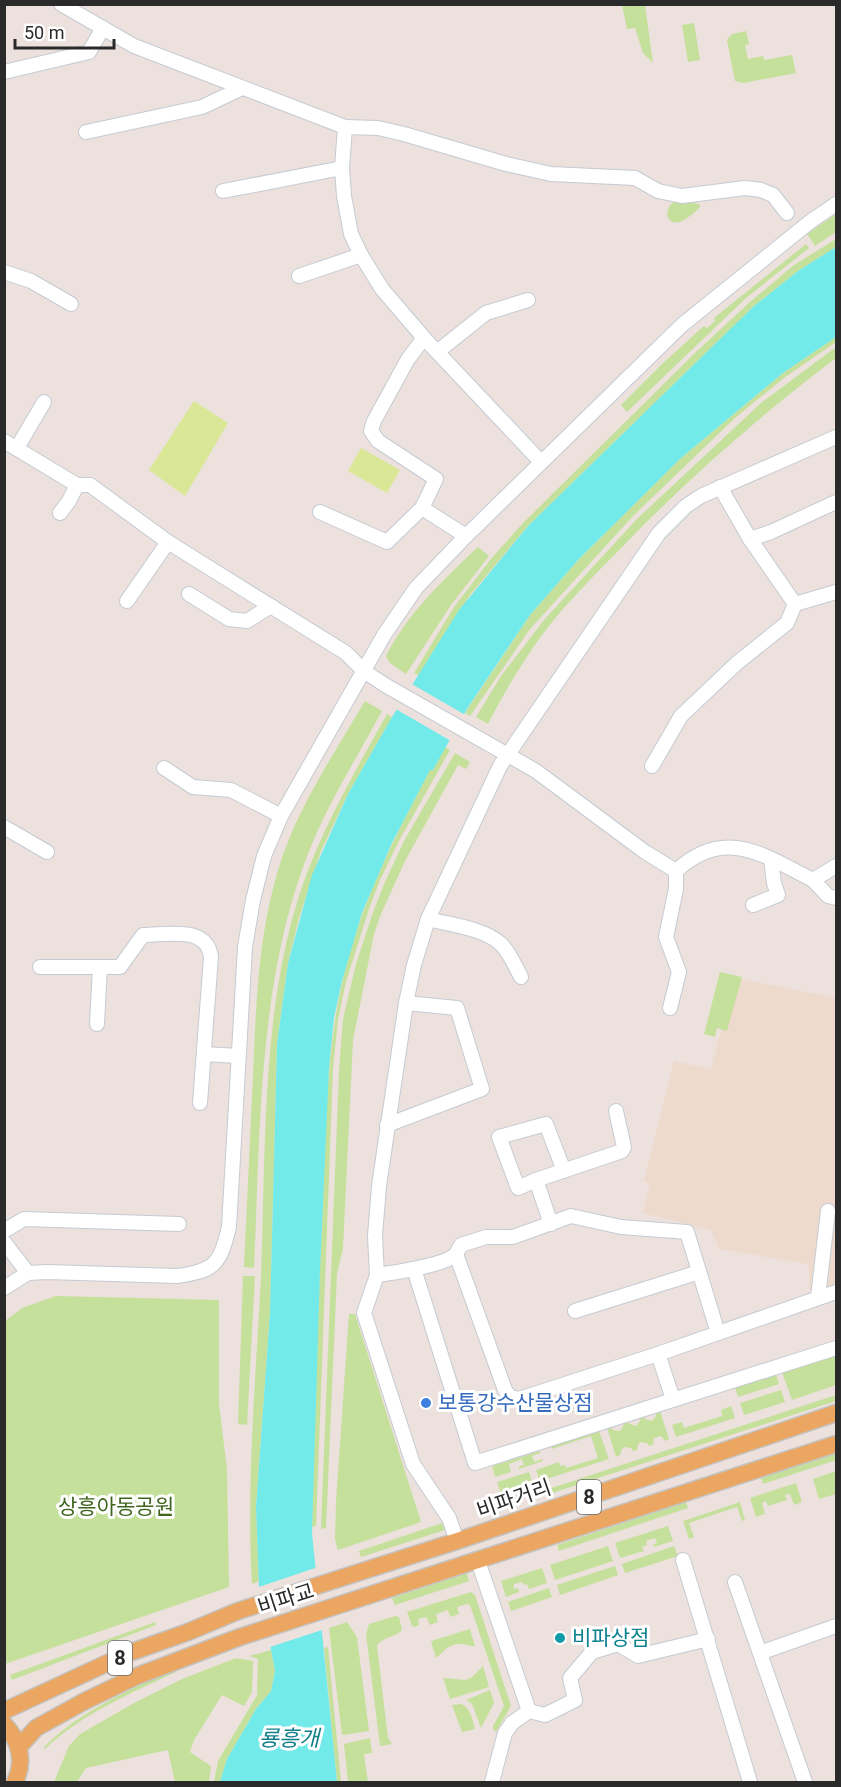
<svg xmlns="http://www.w3.org/2000/svg" width="841" height="1787" viewBox="0 0 841 1787" font-family="Roboto,'Noto Sans KR',sans-serif">
<style>
.education{fill:#eddacd}
.green{fill:#c5e09b}
.pitch{fill:#dae797}
.water{fill:#73eaea}
.pier{fill:#ece1dd}
.lines{fill:none;stroke-linecap:round;stroke-linejoin:round}
.minor-casing{stroke:#c5cbd3;stroke-width:16}
.major-casing{stroke:#c3c3c3;stroke-width:19}
.minor{stroke:#fff;stroke-width:14}
.major{stroke:#eba762;stroke-width:16}
.shop-dot{fill:#3f7fe0;stroke:#fff;stroke-width:2}
.culture-dot{fill:#0f9aa8;stroke:#fff;stroke-width:2}
.labels{text-anchor:middle;stroke-width:6;stroke-linejoin:round;paint-order:stroke}
.shield{fill:#fff;stroke:#6a6a6a;stroke-width:1.5}
.shield-label{font-size:20px;font-weight:bold;fill:#2a2a2a}
.shop-label{font-size:21px;fill:#366cbe;stroke:#fff;text-anchor:start}
.street-label{font-size:21px;fill:#2a2a2a;stroke:#fff}
.park-label{font-size:21px;fill:#3e641d;stroke:#fff}
.culture-label{font-size:21px;fill:#0d838f;stroke:#fff;text-anchor:start}
.water-label{font-size:22px;font-style:italic;fill:#127f89;stroke:#fff}
</style>
<rect width="100%" height="100%" fill="#ece1dd"/>
<polygon class="education" points="735,978 836,998 836,1285 810,1291 808,1264 719,1249 711,1230 643,1213 650,1183 644,1181 674,1061 711,1069"/>
<g class="green">
<polygon points="622,5 645,5 653,63 643,53 635,28 627,29"/>
<polygon points="694,23 700,60 688,62 682,25"/>
<polygon points="746,31 749,44 745,45 748,59 763,56 764,60 792,55 796,73 743,83 735,81 727,40 732,34"/>
<path d="M674,202L695,203L700,205V207C695,212 686,220 679,222C666,225 663,209 674,202Z"/>
<polygon points="836,214 836,232 815,246 807,234"/>
<polygon points="836,239 836,247 798,271 754,306 528,526 470,595 419,675 414,673 454,607 491,559 522,524 697,351 750,302 794,265"/>
<polygon points="806,244 809,248 746,298 627,412 621,405 663,363 704,326 707,328 715,321 714,318"/>
<polygon points="836,337 836,342 784,378 735,418 633,516 530,629 470,716 465,713 530,615 579,559 681,458 783,373"/>
<path d="M836,347V358C762,414 693,474 628,541C597,573 563,605 537,642C519,668 502,696 488,724L476,717L501,676L544,620L636,520L761,403Z"/>
<path d="M478,547L489,556L451,605L406,674L390,663L386,656C408,613 444,579 478,547Z"/>
<path d="M365,701L382,711C354,763 321,814 302,870C258,995 260,1136 254,1268L244,1267C247,1203 250,1139 253,1075C256,1006 258,934 279,867C297,808 334,754 365,701Z"/>
<path d="M387,714L392,717L348,794L321,851L299,918L288,963L277,1044L270,1313L256,1507L259,1581L252,1584C246,1481 256,1378 261,1276C266,1151 261,1022 297,902C318,835 353,775 387,714Z"/>
<path d="M445,747L450,750L400,839L380,880L369,909L346,982L338,1019L333,1069L316,1526L312,1527C313,1418 318,1309 323,1200C326,1127 326,1054 342,983C359,906 394,839 430,769L433,770Z"/>
<polygon points="455,753 470,762 466,769 458,765 405,861 381,914 374,934 353,1040 343,1248 337,1274 326,1528 321,1529 339,1071 343,1019 356,964 373,912 384,884 404,841"/>
<polygon points="720,972 742,977 727,1031 717,1028 715,1037 704,1034"/>
<polygon points="243,1276 255,1276 247,1425 238,1424"/>
<polygon points="56,1296 219,1300 219,1404 227,1469 229,1587 5,1664 5,1321 22,1308"/>
<polygon points="349,1314 355,1314 421,1522 338,1550 335,1540 336,1502"/>
<polygon points="836,1353 836,1385 792,1400 782,1372"/>
<polygon points="776,1374 779,1384 738,1397 735,1387"/>
<polygon points="781,1390 785,1402 744,1415 740,1403"/>
<polygon points="836,1395 836,1401 540,1497 539,1492"/>
<polygon points="731,1406 735,1418 676,1437 672,1425 682,1422 684,1428 722,1416 721,1410"/>
<polygon points="660,1411 669,1439 665,1441 661,1436 654,1438 653,1445 649,1446 647,1443 641,1442 638,1444 637,1450 633,1451 631,1448 625,1447 622,1449 620,1455 616,1457 607,1428 611,1427 613,1430 619,1431 622,1429 624,1423 628,1422 630,1424 636,1426 640,1421 640,1417 644,1416 645,1419 652,1421 656,1416 656,1412"/>
<polygon points="599,1431 609,1459 540,1481 536,1470 559,1462 560,1466 565,1465 566,1468 598,1458 591,1436 552,1449 551,1446"/>
<polygon points="540,1451 540,1453 532,1456 534,1462 542,1459 543,1461 519,1469 519,1466 524,1465 522,1459 509,1464 511,1472 495,1477 492,1466"/>
<polygon points="836,1453 836,1460 763,1484 761,1478"/>
<polygon points="836,1471 836,1494 819,1499 813,1479"/>
<polygon points="529,1472 533,1484 501,1494 497,1482"/>
<polygon points="796,1483 802,1502 794,1505 790,1494 785,1495 787,1500 768,1506 766,1501 762,1503 765,1514 756,1517 750,1498"/>
<polygon points="686,1502 688,1508 559,1551 557,1545"/>
<polygon points="740,1502 745,1520 742,1521 737,1507 689,1523 694,1537 689,1539 683,1521"/>
<polygon points="442,1523 445,1530 361,1557 359,1551"/>
<polygon points="668,1526 673,1541 654,1547 653,1545 657,1543 655,1538 646,1541 647,1545 642,1547 644,1551 620,1558 615,1543"/>
<polygon points="608,1546 613,1561 555,1580 550,1565"/>
<polygon points="674,1546 678,1556 625,1573 622,1564"/>
<polygon points="615,1566 618,1575 560,1595 557,1585"/>
<polygon points="542,1568 547,1583 529,1589 527,1584 524,1585 522,1582 514,1584 514,1589 518,1588 519,1592 506,1597 501,1581"/>
<polygon points="467,1573 469,1581 395,1605 392,1598"/>
<polygon points="549,1588 552,1597 511,1611 508,1602"/>
<polygon points="471,1592 475,1595 511,1706 496,1732 493,1729 493,1726 504,1706 470,1605 467,1604 457,1607 459,1614 450,1617 448,1610 436,1614 438,1622 430,1625 426,1617 418,1619 419,1625 415,1627 412,1626 407,1612"/>
<path d="M396,1616L399,1617L402,1630C395,1638 383,1636 377,1646L388,1738L392,1744L380,1746L366,1634L369,1624Z"/>
<polygon points="155,1622 156,1625 12,1680 10,1675"/>
<polygon points="347,1622 357,1637 369,1731 342,1735 329,1628"/>
<path d="M470,1629L475,1646C470,1647 467,1644 461,1644C448,1643 444,1652 436,1658L431,1641Z"/>
<polygon points="328,1647 341,1782 337,1782 324,1648"/>
<polygon points="271,1650 275,1671 271,1691 256,1709 227,1759 220,1782 214,1782 218,1761 257,1695 258,1659 249,1656"/>
<polygon points="236,1658 253,1661 252,1692 244,1706 222,1695 194,1740 190,1752 211,1766 209,1782 175,1782 168,1750 86,1768 77,1782 54,1782 69,1746 80,1734 134,1703 182,1679"/>
<polygon points="483,1666 489,1687 450,1699 443,1678 466,1680 472,1677"/>
<path d="M175,1668L176,1672C133,1692 80,1715 45,1749L44,1747C80,1711 130,1690 175,1668Z"/>
<polygon points="490,1690 494,1703 481,1728 472,1704 466,1700"/>
<path d="M461,1704C471,1708 472,1719 475,1729L462,1732L452,1705Z"/>
<polygon points="370,1738 372,1753 364,1754 368,1782 348,1782 344,1744"/>
</g>
<g class="pitch">
<polygon points="194,401 228,423 185,496 149,470"/>
<polygon points="361,448 400,470 387,493 348,471"/>
</g>
<polygon class="water" points="836,247 836,337 783,373 681,458 579,559 530,615 467,709 433,770 430,770 392,843 362,913 342,981 334,1018 329,1068 320,1271 312,1533 337,1782 220,1782 227,1759 256,1709 271,1691 275,1671 259,1587 256,1507 270,1313 277,1044 288,963 312,875 348,794 392,717 459,610 528,526 754,306 798,271"/>
<g class="pier">
<polygon points="410,683 467,716 451,741 394,708"/>
<polygon points="318,1567 325,1629 267,1648 256,1588"/>
</g>
<g class="lines">
<defs>
<g id="minor">
<polyline points="61,4 134,46 345,127 342,168 344,196 351,234 361,255 382,289 424,338 541,462"/>
<polyline points="4,72 89,52 103,28"/>
<polyline points="345,127 378,128 404,134 506,164 551,174 635,178 658,191 682,196 745,188 761,190 773,195 787,213"/>
<polyline points="86,132 202,107 240,89"/>
<polyline points="223,191 342,168"/>
<polyline points="4,272 31,281 71,304"/>
<polyline points="299,276 361,255"/>
<polyline points="437,352 486,313 528,300"/>
<path d="M4,441L77,485H90L168,542L346,653L364,671L385,685L536,771L645,852L676,871C725,826 763,855 813,880L836,866"/>
<polyline points="17,448 44,402"/>
<polyline points="720,487 750,539 795,604"/>
<polyline points="422,508 466,536"/>
<polyline points="320,512 387,542 422,508 436,479 378,441 371,431 374,421 408,359 424,338"/>
<polyline points="60,513 69,501 77,485"/>
<polyline points="750,539 771,532 836,502"/>
<polyline points="189,594 229,619 247,621 271,606"/>
<polyline points="127,601 168,542"/>
<polyline points="652,766 681,716 737,663 787,623 795,604 836,592"/>
<polyline points="164,768 193,787 231,790 281,816"/>
<polyline points="4,827 47,852"/>
<polyline points="813,880 828,896 836,898"/>
<polyline points="753,905 778,895 774,883 771,859"/>
<path d="M428,919C451,925 483,928 501,944C510,953 515,966 521,977"/>
<path d="M40,967H120L143,935C167,935 207,925 211,957L200,1103"/>
<polyline points="670,1008 679,972 666,937 676,889 676,871"/>
<polyline points="97,1024 100,967"/>
<polyline points="204,1054 238,1056"/>
<polyline points="387,1125 482,1089 457,1008 406,1003"/>
<polyline points="536,1180 518,1188 499,1137 546,1124 564,1171"/>
<polyline points="551,1224 536,1180 622,1151 624,1147 616,1111"/>
<polyline points="4,1231 24,1219 179,1224"/>
<polyline points="4,1242 28,1273"/>
<polyline points="456,1254 505,1390 510,1397 519,1399 658,1354 836,1292"/>
<polyline points="414,1269 475,1463 836,1348"/>
<path d="M377,1275C393,1273 446,1265 456,1254C458,1251 459,1248 461,1245L486,1237H513L571,1216L621,1227L687,1232L718,1333"/>
<path d="M4,1288L28,1273L47,1272L177,1276C215,1271 220,1264 229,1227L245,947L253,900L264,856L281,816L384,635L416,588L466,536L682,325L811,221L836,204"/>
<polyline points="818,1297 828,1211"/>
<polyline points="575,1311 699,1272"/>
<polyline points="658,1354 673,1399"/>
<polyline points="457,1541 449,1518 413,1464 364,1313 377,1275 375,1236 379,1186 406,1003 414,965 428,919 500,766 659,533 686,506 701,496 836,437"/>
<polyline points="683,1560 750,1782"/>
<polyline points="478,1561 529,1711 512,1723 505,1733 492,1782"/>
<polyline points="735,1582 805,1782"/>
<polyline points="760,1653 836,1626"/>
<polyline points="529,1711 545,1715 575,1700 570,1678 592,1652 618,1644 638,1656 708,1639"/>
</g>
<g id="major">
<polyline points="4,1711 129,1653 188,1632 238,1611 457,1541 836,1413"/>
<path d="M4,1724C20,1741 25,1761 15,1782"/>
<polyline points="19,1747 36,1728 85,1701 137,1676 240,1637 836,1444"/>
</g>
</defs>
<use href="#minor" class="minor-casing"/>
<use href="#major" class="major-casing"/>
<use href="#minor" class="minor"/>
<use href="#major" class="major"/>
</g>
<circle class="shop-dot" cx="426" cy="1403" r="6"/>
<circle class="culture-dot" cx="560" cy="1638" r="6"/>
<g class="labels">
<g class="shield">
<rect x="577" y="1480" width="24" height="34" rx="4.5"/>
<rect x="108" y="1641" width="24" height="34" rx="4.5"/>
</g>
<g class="shield-label">
<text x="589" y="1504">8</text>
<text x="120" y="1665">8</text>
</g>
<g class="shop-label">
<text x="438" y="1410">보통강수산물상점</text>
</g>
<g class="street-label">
<text transform="translate(514 1499) rotate(-19)" y="7">비파거리</text>
<text transform="translate(286 1599) rotate(-18)" y="7">비파교</text>
</g>
<g class="park-label">
<text x="116" y="1514">상흥아동공원</text>
</g>
<g class="culture-label">
<text x="572" y="1645">비파상점</text>
</g>
<g class="water-label">
<text x="289" y="1746">룡흥개</text>
</g>
</g>
<rect width="841" height="1787" fill="none" stroke="#2a2a2a" stroke-width="12"/>
<path d="M15 39v9h99v-9" fill="none" stroke="#2a2a2a" stroke-width="3"/>
<text x="24" y="39" font-size="18" fill="#2a2a2a" stroke="#ffffff" stroke-width="4.5" paint-order="stroke">50 m</text>
</svg>
